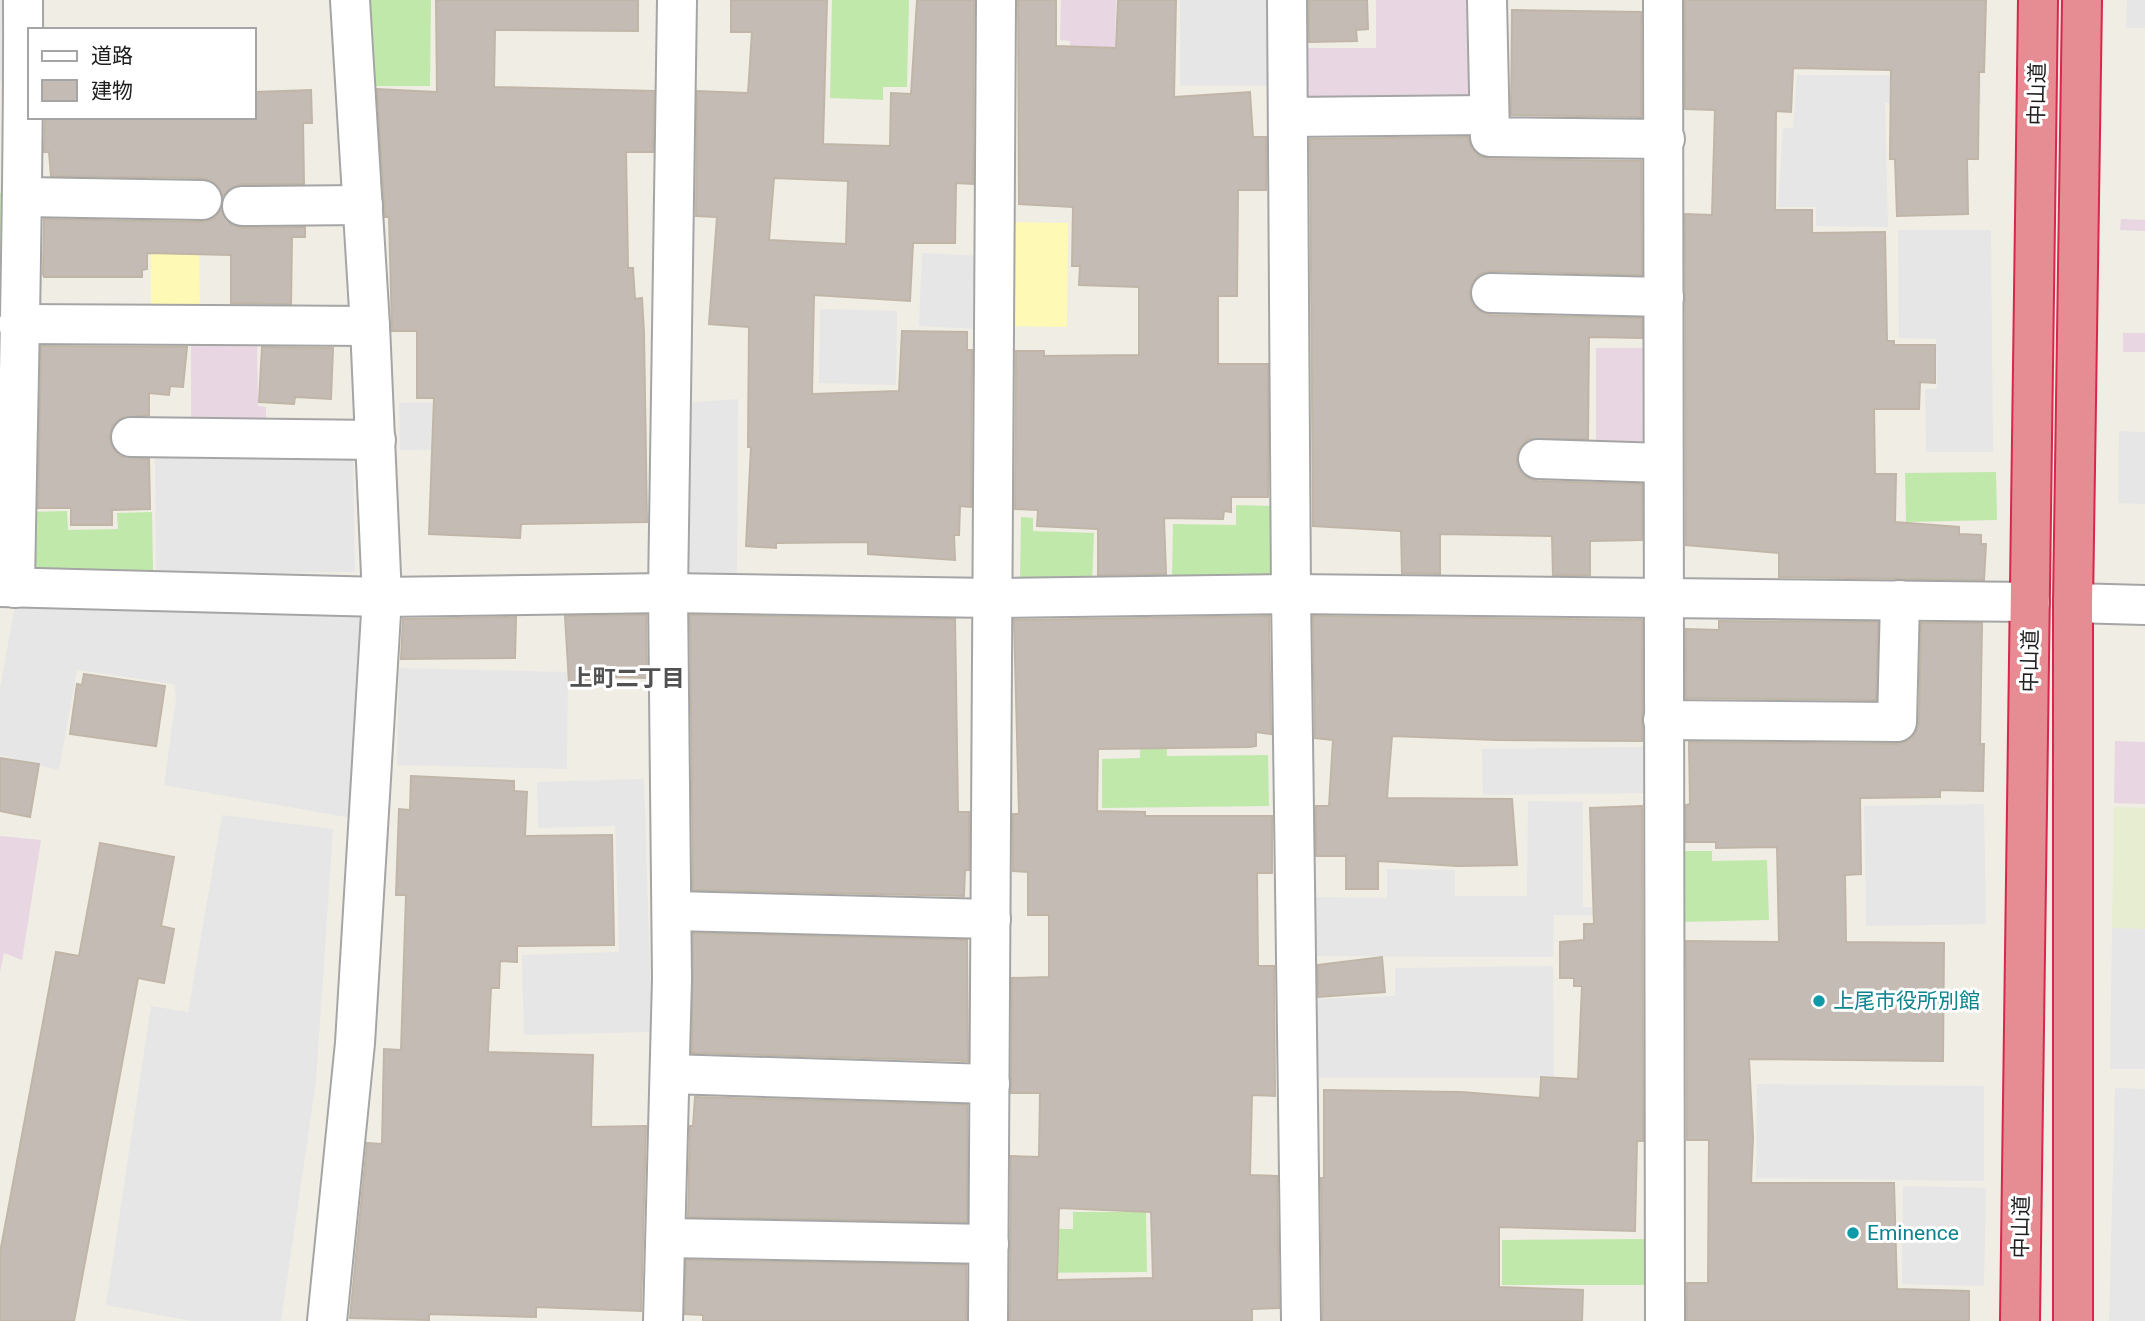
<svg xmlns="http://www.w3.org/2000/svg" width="2145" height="1321" viewBox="0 0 2145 1321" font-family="Roboto,'Noto Sans JP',sans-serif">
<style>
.industrial{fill:#e8d6e2}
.farmland{fill:#e7edd0}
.grass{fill:#c1e8ab}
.sand{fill:#fef9b4}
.parking{fill:#e6e6e6}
.building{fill:#c4bcb4;stroke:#c0b5a7;stroke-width:2;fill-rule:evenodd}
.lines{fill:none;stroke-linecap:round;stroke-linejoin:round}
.minor-casing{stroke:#a5a5a5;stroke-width:42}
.highway-casing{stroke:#d7274c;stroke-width:42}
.minor{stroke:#fff;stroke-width:38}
.highway{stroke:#e58d92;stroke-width:38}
.culture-dot{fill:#0f9aa8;stroke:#fff;stroke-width:2.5}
.labels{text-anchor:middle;stroke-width:6;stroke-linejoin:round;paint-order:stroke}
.street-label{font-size:21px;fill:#1e1e1e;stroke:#fff}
.culture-label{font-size:21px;fill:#0d838f;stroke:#fff;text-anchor:start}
.neighbourhood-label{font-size:23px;font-weight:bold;fill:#515151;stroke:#fff}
</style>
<rect width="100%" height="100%" fill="#efede4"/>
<g class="industrial">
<polygon points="1061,0 1116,0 1114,86 1070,85 1070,41 1060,40"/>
<polygon points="1376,0 1479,0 1479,100 1300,99 1301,48 1376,48"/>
<polygon points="2121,219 2145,220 2145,231 2120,230"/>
<rect x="2123" y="333" width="22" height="19"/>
<polygon points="191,342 257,342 258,406 266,407 266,430 191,430"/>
<polygon points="1596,348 1652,348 1652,448 1596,447"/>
<polygon points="2115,741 2145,742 2145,804 2114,803"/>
<polygon points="0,836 41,840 22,960 4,953 0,972"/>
</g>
<polygon class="farmland" points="2114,807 2145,808 2145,929 2112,928"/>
<g class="grass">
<polygon points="367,0 431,0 430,86 371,86"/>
<polygon points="832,0 909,0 907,87 883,87 883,100 830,98"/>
<polygon points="0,193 9,193 11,331 0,330"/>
<polygon points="1996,472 1997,520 1906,522 1905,473"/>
<polygon points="1236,505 1277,506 1276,582 1172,579 1173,524 1236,525"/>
<polygon points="67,511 68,530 118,529 117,513 152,512 153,571 29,574 28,512"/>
<polygon points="1021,517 1033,518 1033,531 1094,533 1092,581 1020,578"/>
<polygon points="1165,683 1167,756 1268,755 1269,806 1102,808 1102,759 1140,758 1139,684"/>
<polygon points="1679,851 1712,851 1712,861 1767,860 1769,920 1681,922"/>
<polygon points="1073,1212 1146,1212 1147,1272 1006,1273 1006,1229 1073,1229"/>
<polygon points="1644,1239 1645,1285 1502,1285 1502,1240"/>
</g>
<g class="sand">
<polygon points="150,219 199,219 200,314 151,314"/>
<polygon points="1007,222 1068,223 1067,327 1005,326"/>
</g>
<g class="parking">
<rect x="0" y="0" width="15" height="81"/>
<polygon points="1180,0 1270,0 1271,86 1180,86"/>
<polygon points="2127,0 2145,0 2145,28 2126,28"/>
<polygon points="1797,75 1981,76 1981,104 1885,103 1888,227 1816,226 1816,207 1778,207 1783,128 1793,128"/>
<polygon points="1898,230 1991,230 1993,452 1926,452 1925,389 1937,389 1936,339 1899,338"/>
<polygon points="922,253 982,256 979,329 919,326"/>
<polygon points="820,309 897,311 896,385 819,383"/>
<polygon points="738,399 737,580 678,576 684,403"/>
<polygon points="591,401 592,449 400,450 399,403"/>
<polygon points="2119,431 2145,432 2145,504 2118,503"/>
<polygon points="353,455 355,572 156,574 155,457"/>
<polygon points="15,606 361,609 352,818 164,785 176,699 174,684 77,670 59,770 0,755 0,688"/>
<polygon points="399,668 568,672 567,769 397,765"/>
<polygon points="1646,747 1647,793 1483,795 1482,749"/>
<polygon points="644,779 652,1032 524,1035 522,955 619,952 615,826 538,828 537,782"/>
<polygon points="1528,801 1583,802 1583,907 1650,907 1650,916 1554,915 1553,957 1314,956 1314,897 1387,898 1387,869 1455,870 1455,896 1527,896"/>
<polygon points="1984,804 1986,924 1866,926 1864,806"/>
<polygon points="222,815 333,829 316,1081 281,1321 192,1321 106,1305 151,1006 188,1012"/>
<polygon points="2112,928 2145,929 2145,1069 2110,1069"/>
<polygon points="1553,966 1554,1078 1313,1078 1311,999 1395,996 1395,968"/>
<polygon points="1757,1084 1984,1086 1984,1181 1756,1178"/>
<polygon points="2115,1088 2145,1089 2145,1321 2109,1321"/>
<polygon points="1903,1186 1986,1188 1984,1286 1902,1284"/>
</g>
<g class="building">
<polygon points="436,0 638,0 638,31 495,30 494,87 654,91 653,152 626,152 628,268 633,268 635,299 642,298 644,333 647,522 521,524 520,538 429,534 434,398 417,398 417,331 392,331 389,217 385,217 377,89 437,92"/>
<path d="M731,0H827L823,144L890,146L891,93L911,94L917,0H974L973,184L956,183L955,243H913L910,301L814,295L812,394L899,391L902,331L967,332V350H972L971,507L960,506L959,535H954L955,560L868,554V542L776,543V548L746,546L751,447H748L749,327L709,324L717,217L696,216L697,91L748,93L752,32H731ZM774,178L848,181L846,244L769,240Z"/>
<polygon points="1018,0 1056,0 1056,46 1116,48 1118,0 1176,0 1174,97 1250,92 1253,137 1266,137 1266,190 1238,190 1237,296 1218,296 1218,364 1268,364 1268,497 1231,497 1231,512 1224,511 1223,519 1164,518 1166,574 1098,575 1098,529 1037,526 1038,510 1015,509 1016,351 1044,351 1044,356 1139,355 1139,287 1079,285 1080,266 1072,266 1073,207 1019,204"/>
<polygon points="1309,0 1367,0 1368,29 1356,30 1357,41 1309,42"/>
<polygon points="1685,0 1986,0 1984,72 1979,72 1978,159 1967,159 1968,214 1897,216 1895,159 1890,159 1891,70 1793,68 1791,112 1776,111 1775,210 1812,210 1812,233 1885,232 1887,341 1894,341 1894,345 1935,345 1935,383 1920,382 1919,409 1874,409 1875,474 1896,474 1895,522 1959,527 1959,534 1981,535 1981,544 1986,544 1984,580 1779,577 1779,553 1686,545 1685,214 1712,215 1715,110 1685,109"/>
<polygon points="1512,10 1641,12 1641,117 1511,115"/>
<polygon points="311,90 312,123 303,123 304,184 242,184 230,188 223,196 214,182 202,178 51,176 49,152 44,152 45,117 254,117 254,92"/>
<polygon points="1468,137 1472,149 1479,156 1489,159 1641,161 1642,275 1492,271 1480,274 1472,282 1469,292 1472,304 1479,311 1490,315 1642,318 1642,338 1589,337 1588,439 1528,439 1520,447 1516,458 1519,470 1526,477 1537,481 1642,484 1642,540 1590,541 1590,575 1553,575 1552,536 1440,534 1440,574 1402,573 1401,531 1313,526 1310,139"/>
<polygon points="221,210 231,225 242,228 305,227 305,237 292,237 291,304 231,303 231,255 147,253 147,269 142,270 142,277 44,277 43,274 44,219 202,222 213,219"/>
<polygon points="41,346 187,347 183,387 170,386 169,395 149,393 149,415 121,418 113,425 109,436 112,447 120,456 149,459 150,509 112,510 112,525 71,525 71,508 38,508"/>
<polygon points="262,347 333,348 331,399 295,397 294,404 259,402"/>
<polygon points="646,615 647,678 611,677 610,684 569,683 565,616"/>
<polygon points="690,615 955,619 958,812 969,812 969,870 965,870 964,896 693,890"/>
<path d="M1269,616L1271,734L1256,732V746L1250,747L1098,749L1097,811L1145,812V816H1272V873H1257L1258,966H1274L1275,1096L1252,1095L1250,1175L1277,1176L1279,1308L1252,1309V1321H1010L1011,1156L1039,1157L1040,1093H1011L1012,978L1049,977V915H1028V872L1013,871V814H1019L1014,620ZM1059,1208L1151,1212L1153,1278L1057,1280Z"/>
<polygon points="1313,616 1642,620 1642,741 1497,740 1392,736 1387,798 1512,799 1517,865 1457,866 1378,861 1378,889 1346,889 1346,856 1316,856 1316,806 1329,806 1333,740 1315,738"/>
<polygon points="516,617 515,658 401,659 403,619"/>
<polygon points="1719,621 1878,622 1876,700 1686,698 1686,629 1719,630"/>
<polygon points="1921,623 1982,623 1980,744 1984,744 1983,791 1940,790 1940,797 1860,798 1861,874 1845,875 1846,942 1944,943 1943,1061 1749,1059 1753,1138 1751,1183 1894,1183 1897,1289 1969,1291 1969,1321 1687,1321 1687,1283 1708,1283 1709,1140 1687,1140 1686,941 1779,942 1777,847 1716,848 1716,842 1686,842 1686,805 1690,804 1689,742 1897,744 1907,741 1915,734 1919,723"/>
<polygon points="84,674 165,686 156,746 70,734 77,684 82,685"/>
<polygon points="0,758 39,764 30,817 0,811"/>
<polygon points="411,776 514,781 514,791 527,792 525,836 612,835 614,945 517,946 517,962 500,961 499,988 491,988 488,1052 593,1055 591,1127 646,1126 641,1311 536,1307 536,1317 429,1314 429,1320 350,1318 367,1143 382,1144 384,1049 401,1050 406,895 396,895 399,809 410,810"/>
<polygon points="1642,806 1643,1141 1637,1141 1635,1231 1499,1227 1499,1287 1583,1290 1582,1321 1323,1321 1321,1178 1324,1178 1324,1090 1461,1092 1540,1098 1541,1077 1578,1079 1582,986 1574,986 1574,978 1560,978 1560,942 1584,940 1584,924 1594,924 1590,808"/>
<polygon points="100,843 174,857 161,926 174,929 164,983 138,978 74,1321 0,1321 0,1253 56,952 79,956"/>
<polygon points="693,933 967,940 968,1061 692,1053"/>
<polygon points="1382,957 1385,992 1318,997 1318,965"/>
<polygon points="695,1097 967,1105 967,1222 688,1217 690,1126 693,1126"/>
<polygon points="686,1260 966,1265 966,1321 703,1321 703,1315 685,1314"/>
</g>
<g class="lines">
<defs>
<g id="minor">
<polyline points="1287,0 1291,594 1301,1321"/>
<polyline points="1487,0 1490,137 1665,139"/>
<polyline points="1663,0 1665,1321"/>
<polyline points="1288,117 1487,115"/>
<polyline points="24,197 202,200"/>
<polyline points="242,206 363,205"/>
<polyline points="1491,293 1664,297"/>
<polyline points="18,324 370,326"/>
<polyline points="131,437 376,440"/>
<polyline points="1538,459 1663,463"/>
<polyline points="0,587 382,597 668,593 993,598 1291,594 2030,602"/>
<path d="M15,588C18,392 24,196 23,0"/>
<polyline points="2073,603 2145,605"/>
<polyline points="1663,720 1897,722 1900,600"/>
<polyline points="673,911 991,919"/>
<polyline points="670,1074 990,1084"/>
<polyline points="666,1238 989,1244"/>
<polyline points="327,1321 355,1043 382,597 370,326 350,0"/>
<polyline points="663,1321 672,979 668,593 677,0"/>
<polyline points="988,1321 996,0"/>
</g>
<g id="highway">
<polyline points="2020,1321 2038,0"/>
<polyline points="2073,1321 2073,603 2082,0"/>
</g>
</defs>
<use href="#minor" class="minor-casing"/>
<use href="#highway" class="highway-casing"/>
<use href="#minor" class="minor"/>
<use href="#highway" class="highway"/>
</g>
<g class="culture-dot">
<circle cx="1819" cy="1001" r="7"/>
<circle cx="1853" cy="1233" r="7"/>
</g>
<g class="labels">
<g class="street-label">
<text transform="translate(2037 94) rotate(-89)" y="7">中山道</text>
<text transform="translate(2030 661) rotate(-89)" y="7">中山道</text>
<text transform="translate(2021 1227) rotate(-89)" y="7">中山道</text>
</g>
<g class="culture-label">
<text x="1833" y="1008">上尾市役所別館</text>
<text x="1867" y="1240">Eminence</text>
</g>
<g class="neighbourhood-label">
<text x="627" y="686">上町二丁目</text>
</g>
</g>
<rect x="28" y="28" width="228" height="91" fill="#ffffff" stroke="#a5a5a5" stroke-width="2"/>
<rect x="42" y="51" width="35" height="10" fill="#ffffff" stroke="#a5a5a5" stroke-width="2"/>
<text x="91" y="63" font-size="21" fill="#1e1e1e">道路</text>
<rect x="42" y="80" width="35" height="21" fill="#c4bcb4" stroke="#a5a5a5" stroke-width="2"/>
<text x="91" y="98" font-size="21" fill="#1e1e1e">建物</text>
</svg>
